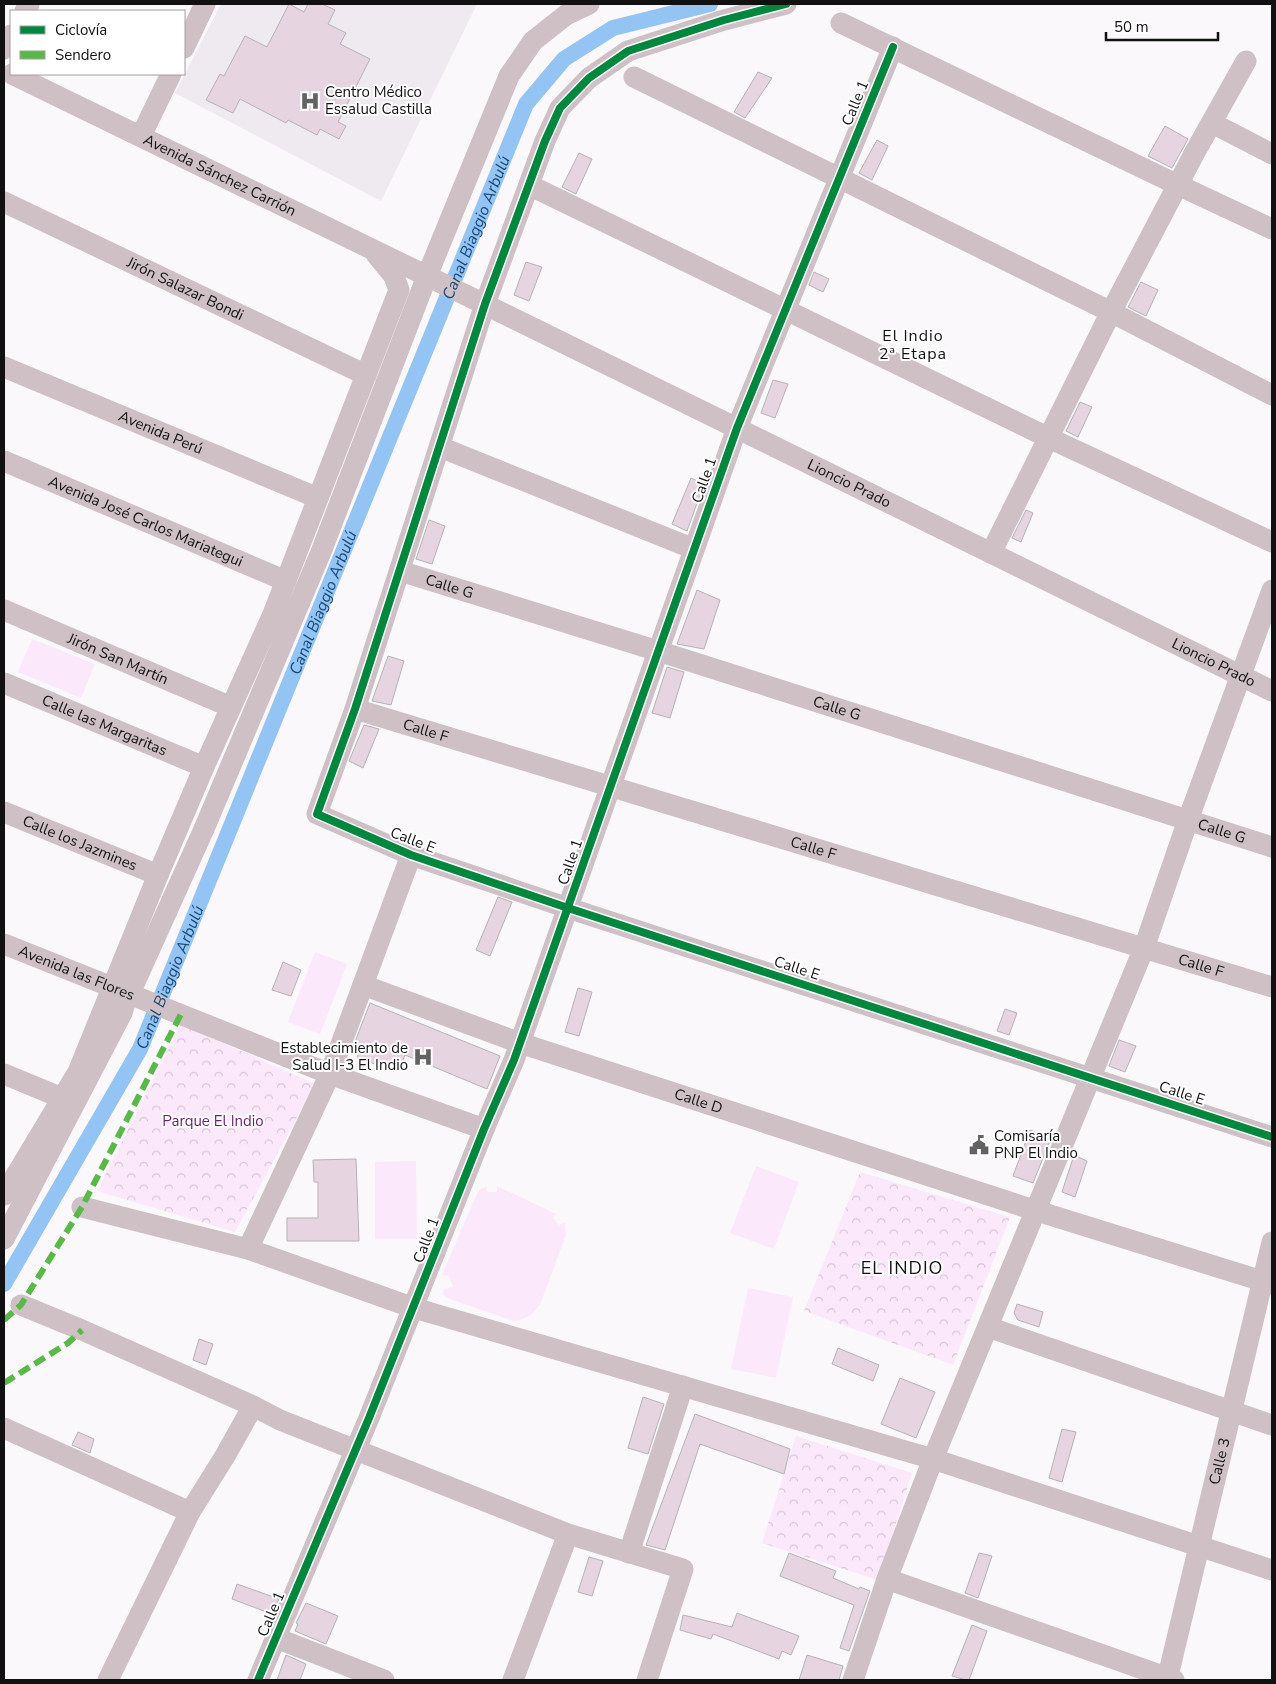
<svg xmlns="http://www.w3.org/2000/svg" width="1276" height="1684" viewBox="0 0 1276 1684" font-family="'Nunito Sans',sans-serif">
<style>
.built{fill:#efe9f0}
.grass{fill:#fbe9fb}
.park{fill:url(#park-crowns)}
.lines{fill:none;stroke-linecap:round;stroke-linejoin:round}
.canal{stroke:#94c4f4;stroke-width:16}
.building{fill:#e6d5e1;stroke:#b5b3b4}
.minor{stroke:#cec0c5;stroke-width:21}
.quiet{stroke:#58b947;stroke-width:6;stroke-dasharray:12 6;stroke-linecap:butt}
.cycleway-casing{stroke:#fff;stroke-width:11}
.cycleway{stroke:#00873e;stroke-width:8}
.labels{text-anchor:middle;stroke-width:4;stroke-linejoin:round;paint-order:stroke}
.poi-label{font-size:15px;fill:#121112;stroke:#fff;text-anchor:start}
.street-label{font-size:15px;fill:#121112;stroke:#fff}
.park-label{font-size:15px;fill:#6d1e72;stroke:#fff}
.water-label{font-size:16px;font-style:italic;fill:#174975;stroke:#fff}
.neighbourhood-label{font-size:16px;letter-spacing:1px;fill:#121112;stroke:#fff}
.quarter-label{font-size:18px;letter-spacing:1px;fill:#121112;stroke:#fff}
</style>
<defs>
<pattern id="park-crowns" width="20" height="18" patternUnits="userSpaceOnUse" patternTransform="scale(1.25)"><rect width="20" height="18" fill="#fbe9fb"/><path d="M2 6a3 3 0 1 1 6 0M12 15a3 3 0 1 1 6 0" fill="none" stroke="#d6c7d6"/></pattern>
</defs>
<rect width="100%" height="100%" fill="#faf8fa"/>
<polygon class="built" points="221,4 477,4 381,201 175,93"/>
<g class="grass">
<polygon points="32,639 95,664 81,698 18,672"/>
<polygon points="315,952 347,964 320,1034 288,1022"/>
<polygon points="416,1161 417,1239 375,1239 375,1162"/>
<polygon points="756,1166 799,1182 774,1249 730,1233"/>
<polygon points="497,1186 556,1214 553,1218 559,1225 565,1222 566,1235 540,1305 531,1315 523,1319 514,1321 447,1298 443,1294 444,1289 453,1287 449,1276 442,1275 475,1198 480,1189 486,1187 487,1192 497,1192"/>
<polygon points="748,1288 793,1297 776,1378 731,1369"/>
</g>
<g class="park">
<polygon points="181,1024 315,1084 235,1232 97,1191"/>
<polygon points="860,1172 1010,1217 953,1365 804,1311"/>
<polygon points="796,1436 912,1473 878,1580 762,1543"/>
</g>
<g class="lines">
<path class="canal" id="s1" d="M4,1284L140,1049L526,104L564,59L613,28L710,4"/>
</g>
<g class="building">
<polygon points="289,4 304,12 308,4 322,4 335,10 328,24 346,33 340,44 370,59 338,122 346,126 339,139 320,129 317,135 288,120 286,123 240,99 233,113 206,100 220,74 224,76 245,36 267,47"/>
<polygon points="758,72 772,78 745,118 734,112"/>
<polygon points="1165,126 1188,139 1172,168 1148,156"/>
<polygon points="877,140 888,146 872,180 859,173"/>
<polygon points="579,153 592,159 576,194 562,187"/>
<polygon points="526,262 542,267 529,301 514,295"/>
<polygon points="814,272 829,279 823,292 809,285"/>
<polygon points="1141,282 1158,290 1146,316 1128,307"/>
<polygon points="773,380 788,384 775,418 761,413"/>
<polygon points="1080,402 1092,407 1078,437 1066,431"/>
<polygon points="691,478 704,484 687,531 672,524"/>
<polygon points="1026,510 1033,513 1021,542 1012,538"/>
<polygon points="429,520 445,526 432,564 416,559"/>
<polygon points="697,590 720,600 704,649 677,644"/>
<polygon points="388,656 404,661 391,705 372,701"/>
<polygon points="667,667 684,672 670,718 652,713"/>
<polygon points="364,725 379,729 363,768 349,761"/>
<polygon points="498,897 512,902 490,956 476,950"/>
<polygon points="283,962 301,970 291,996 272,990"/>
<polygon points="578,988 592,992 579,1036 565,1032"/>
<polygon points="370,1003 500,1056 487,1089 405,1055 401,1065 390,1061 387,1069 357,1057 360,1050 353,1047"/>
<polygon points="1005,1009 1017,1013 1009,1035 997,1031"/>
<polygon points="1119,1040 1136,1046 1125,1072 1109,1066"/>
<polygon points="1030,1130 1051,1138 1033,1183 1013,1176"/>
<polygon points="1074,1155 1087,1161 1075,1197 1062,1192"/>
<polygon points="356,1159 359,1241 287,1241 287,1218 318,1218 318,1182 314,1182 313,1160"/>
<polygon points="1017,1304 1043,1312 1039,1327 1018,1320 1014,1313"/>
<polygon points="199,1339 213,1344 206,1365 193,1360"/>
<polygon points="838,1348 879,1365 873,1381 832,1364"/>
<polygon points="900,1378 935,1392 916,1438 881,1424"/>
<polygon points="643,1397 664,1404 648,1454 628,1448"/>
<polygon points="695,1414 790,1449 784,1474 700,1444 665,1550 646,1545"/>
<polygon points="1062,1429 1076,1432 1062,1482 1049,1478"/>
<polygon points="78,1432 94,1439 90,1453 72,1445"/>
<polygon points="789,1553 836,1571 833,1578 859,1589 860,1587 870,1591 849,1651 840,1648 854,1605 780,1576"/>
<polygon points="979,1553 992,1556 978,1598 965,1593"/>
<polygon points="589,1557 603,1561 592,1596 578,1592"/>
<polygon points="237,1584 279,1599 272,1614 232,1599"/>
<polygon points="306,1603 338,1616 326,1644 295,1631 298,1624 296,1623"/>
<polygon points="737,1613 799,1636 791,1655 782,1651 779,1659 713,1634 711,1639 680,1630 683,1615 732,1627"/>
<polygon points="972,1625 987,1631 969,1680 966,1680 952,1676"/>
<polygon points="286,1655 306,1664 300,1680 277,1680"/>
<polygon points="807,1655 843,1666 839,1680 799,1680"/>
</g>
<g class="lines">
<g class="minor">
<polyline points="786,4 724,20 628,51 589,78 560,108 545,141 485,304 355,709 317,814 411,855 568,908 1272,1137"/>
<polyline points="25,11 29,4"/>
<polyline points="841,23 1178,185 1272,229"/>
<polyline points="184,48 205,4"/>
<polyline points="4,49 11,35"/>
<path id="s2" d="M12,74L427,276L1272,691"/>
<polyline points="634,77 1111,312 1272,395"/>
<polyline points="1212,123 1272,154"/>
<polyline points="141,136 171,74"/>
<polyline points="529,185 1049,438 1272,542"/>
<path id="s3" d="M4,202L366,375"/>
<path id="s4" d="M4,367L318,498"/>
<polyline points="440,447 694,549"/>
<path id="s5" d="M4,461L286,581"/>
<polyline points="991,553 1111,312 1195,152 1246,61"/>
<path id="s6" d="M400,571L658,651L1272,847"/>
<path id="s7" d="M4,610L231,707"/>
<path id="s8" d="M4,683L204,767"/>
<path id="s9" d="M355,709L1272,987"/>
<path id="s10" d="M4,812L158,875"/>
<path id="s11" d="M4,944L330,1074L484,1129"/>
<path id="s12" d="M363,985L520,1043L1037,1211L1272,1284"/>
<polyline points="4,1074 62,1098"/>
<polyline points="4,1195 78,1072 158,875 204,767 273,614 399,290 394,276 376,254"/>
<polyline points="82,1207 248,1249 414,1308 933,1459 1272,1570"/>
<polyline points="4,1239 122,1013 128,993 135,982 204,829 321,552 427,276 509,76 533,41 566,15 589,4"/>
<polyline points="248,1249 330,1074 411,855"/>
<polyline points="21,1305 82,1330 253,1406 280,1420 568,1534 683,1569 647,1680"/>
<polyline points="988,1327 1272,1425"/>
<polyline points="4,1428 190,1512"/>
<polyline points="629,1553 683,1386"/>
<polyline points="887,1579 1174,1680"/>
<polyline points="276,1638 384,1680"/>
<polyline points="108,1680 190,1512 225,1456 253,1406"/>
<polyline points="258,1680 369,1418 484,1129 514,1060 737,428 893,47"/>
<polyline points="513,1680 568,1534"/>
<polyline points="853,1680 887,1579 933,1459 1144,948 1188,820 1272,590"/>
<path id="s13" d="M1167,1680L1272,1242"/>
</g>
<g class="quiet">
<polyline points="4,1320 21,1305 82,1207 181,1014"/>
<polyline points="4,1383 68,1343 82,1330"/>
</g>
<defs>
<g id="cycleway">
<polyline points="786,4 724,20 628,51 589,78 560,108 545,141 485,304 355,709 317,814 411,855 568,908 1272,1137"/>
<polyline points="258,1680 369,1418 484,1129 514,1060 737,428 893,47"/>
</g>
</defs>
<use href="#cycleway" class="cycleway-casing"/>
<use href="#cycleway" class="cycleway"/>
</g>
<defs>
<symbol id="hospital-bare" viewBox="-9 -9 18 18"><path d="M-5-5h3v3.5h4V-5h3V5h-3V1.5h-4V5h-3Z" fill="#636263" stroke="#fff" stroke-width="2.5" paint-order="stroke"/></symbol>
<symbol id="civic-bare" viewBox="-9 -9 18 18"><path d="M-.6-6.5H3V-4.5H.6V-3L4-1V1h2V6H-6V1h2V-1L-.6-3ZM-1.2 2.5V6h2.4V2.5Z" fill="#636263" stroke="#fff" stroke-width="2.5" paint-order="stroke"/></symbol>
</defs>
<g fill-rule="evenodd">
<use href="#hospital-bare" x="296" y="87" width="28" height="28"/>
<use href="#hospital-bare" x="409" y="1043" width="28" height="28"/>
<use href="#civic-bare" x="965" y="1131" width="28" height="28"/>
</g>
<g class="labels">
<g class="poi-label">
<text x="325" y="97">Centro Médico<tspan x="325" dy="17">Essalud Castilla</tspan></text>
<text x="408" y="1053" text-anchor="end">Establecimiento de<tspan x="408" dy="17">Salud I-3 El Indio</tspan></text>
<text x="994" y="1141">Comisaría<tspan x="994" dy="17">PNP El Indio</tspan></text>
</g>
<g class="street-label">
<text transform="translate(855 103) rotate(-68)" y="5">Calle 1</text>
<text dy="5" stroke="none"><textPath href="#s2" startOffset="231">Avenida Sánchez Carrión</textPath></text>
<text dy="5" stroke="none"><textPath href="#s3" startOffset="201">Jirón Salazar Bondi</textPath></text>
<text dy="5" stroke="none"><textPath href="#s4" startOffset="170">Avenida Perú</textPath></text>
<text transform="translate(704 480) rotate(-71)" y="5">Calle 1</text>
<text dy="5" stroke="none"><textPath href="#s2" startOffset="932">Lioncio Prado</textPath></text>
<text dy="5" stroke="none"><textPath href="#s5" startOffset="154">Avenida José Carlos Mariategui</textPath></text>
<text dy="5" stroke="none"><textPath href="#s6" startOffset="52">Calle G</textPath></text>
<text dy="5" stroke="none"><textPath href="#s7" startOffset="124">Jirón San Martín</textPath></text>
<text dy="5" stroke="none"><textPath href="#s2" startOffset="1338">Lioncio Prado</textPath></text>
<text dy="5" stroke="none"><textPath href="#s6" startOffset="458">Calle G</textPath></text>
<text dy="5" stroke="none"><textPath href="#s8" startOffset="109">Calle las Margaritas</textPath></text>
<text dy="5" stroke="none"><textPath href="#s9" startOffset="74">Calle F</textPath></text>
<text dy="5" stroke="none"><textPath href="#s6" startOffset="862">Calle G</textPath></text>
<text transform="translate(413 840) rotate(21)" y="5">Calle E</text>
<text dy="5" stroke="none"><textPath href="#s10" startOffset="82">Calle los Jazmines</textPath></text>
<text dy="5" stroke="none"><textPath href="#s9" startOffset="479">Calle F</textPath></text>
<text transform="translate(570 862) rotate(-71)" y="5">Calle 1</text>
<text dy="5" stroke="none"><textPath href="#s9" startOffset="884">Calle F</textPath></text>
<text transform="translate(797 968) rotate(18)" y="5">Calle E</text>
<text dy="5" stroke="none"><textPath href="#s11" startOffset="78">Avenida las Flores</textPath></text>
<text transform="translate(1182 1093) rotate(18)" y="5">Calle E</text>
<text dy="5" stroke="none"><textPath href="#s12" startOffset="355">Calle D</textPath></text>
<text transform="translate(426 1240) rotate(-69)" y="5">Calle 1</text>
<text dy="5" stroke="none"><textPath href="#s13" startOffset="225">Calle 3</textPath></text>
<text transform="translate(271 1614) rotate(-67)" y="5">Calle 1</text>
</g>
<g class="park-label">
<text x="213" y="1126">Parque El Indio</text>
</g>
<g class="water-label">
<text dy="6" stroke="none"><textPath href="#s1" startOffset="1159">Canal Biaggio Arbulú</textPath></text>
<text dy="6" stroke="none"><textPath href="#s1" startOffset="754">Canal Biaggio Arbulú</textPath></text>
<text dy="6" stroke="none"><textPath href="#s1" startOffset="349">Canal Biaggio Arbulú</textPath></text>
</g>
<g class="neighbourhood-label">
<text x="913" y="341">El Indio<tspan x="913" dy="18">2ª Etapa</tspan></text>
</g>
<g class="quarter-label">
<text x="902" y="1274">EL INDIO</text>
</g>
</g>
<rect width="1276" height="1684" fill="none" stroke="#121112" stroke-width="10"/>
<rect x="10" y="10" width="175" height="65" fill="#ffffff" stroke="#a0a0a0"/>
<rect x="20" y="26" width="25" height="8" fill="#00873e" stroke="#a0a0a0"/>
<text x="55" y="35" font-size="15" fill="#121112">Ciclovía</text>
<rect x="20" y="51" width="25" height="8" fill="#58b947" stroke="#a0a0a0"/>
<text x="55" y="60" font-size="15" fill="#121112">Sendero</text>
<path d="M1106 32v8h112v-8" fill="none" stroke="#121112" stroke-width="2.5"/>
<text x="1114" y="32" font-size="15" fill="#121112" stroke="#ffffff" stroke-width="4" paint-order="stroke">50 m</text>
</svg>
